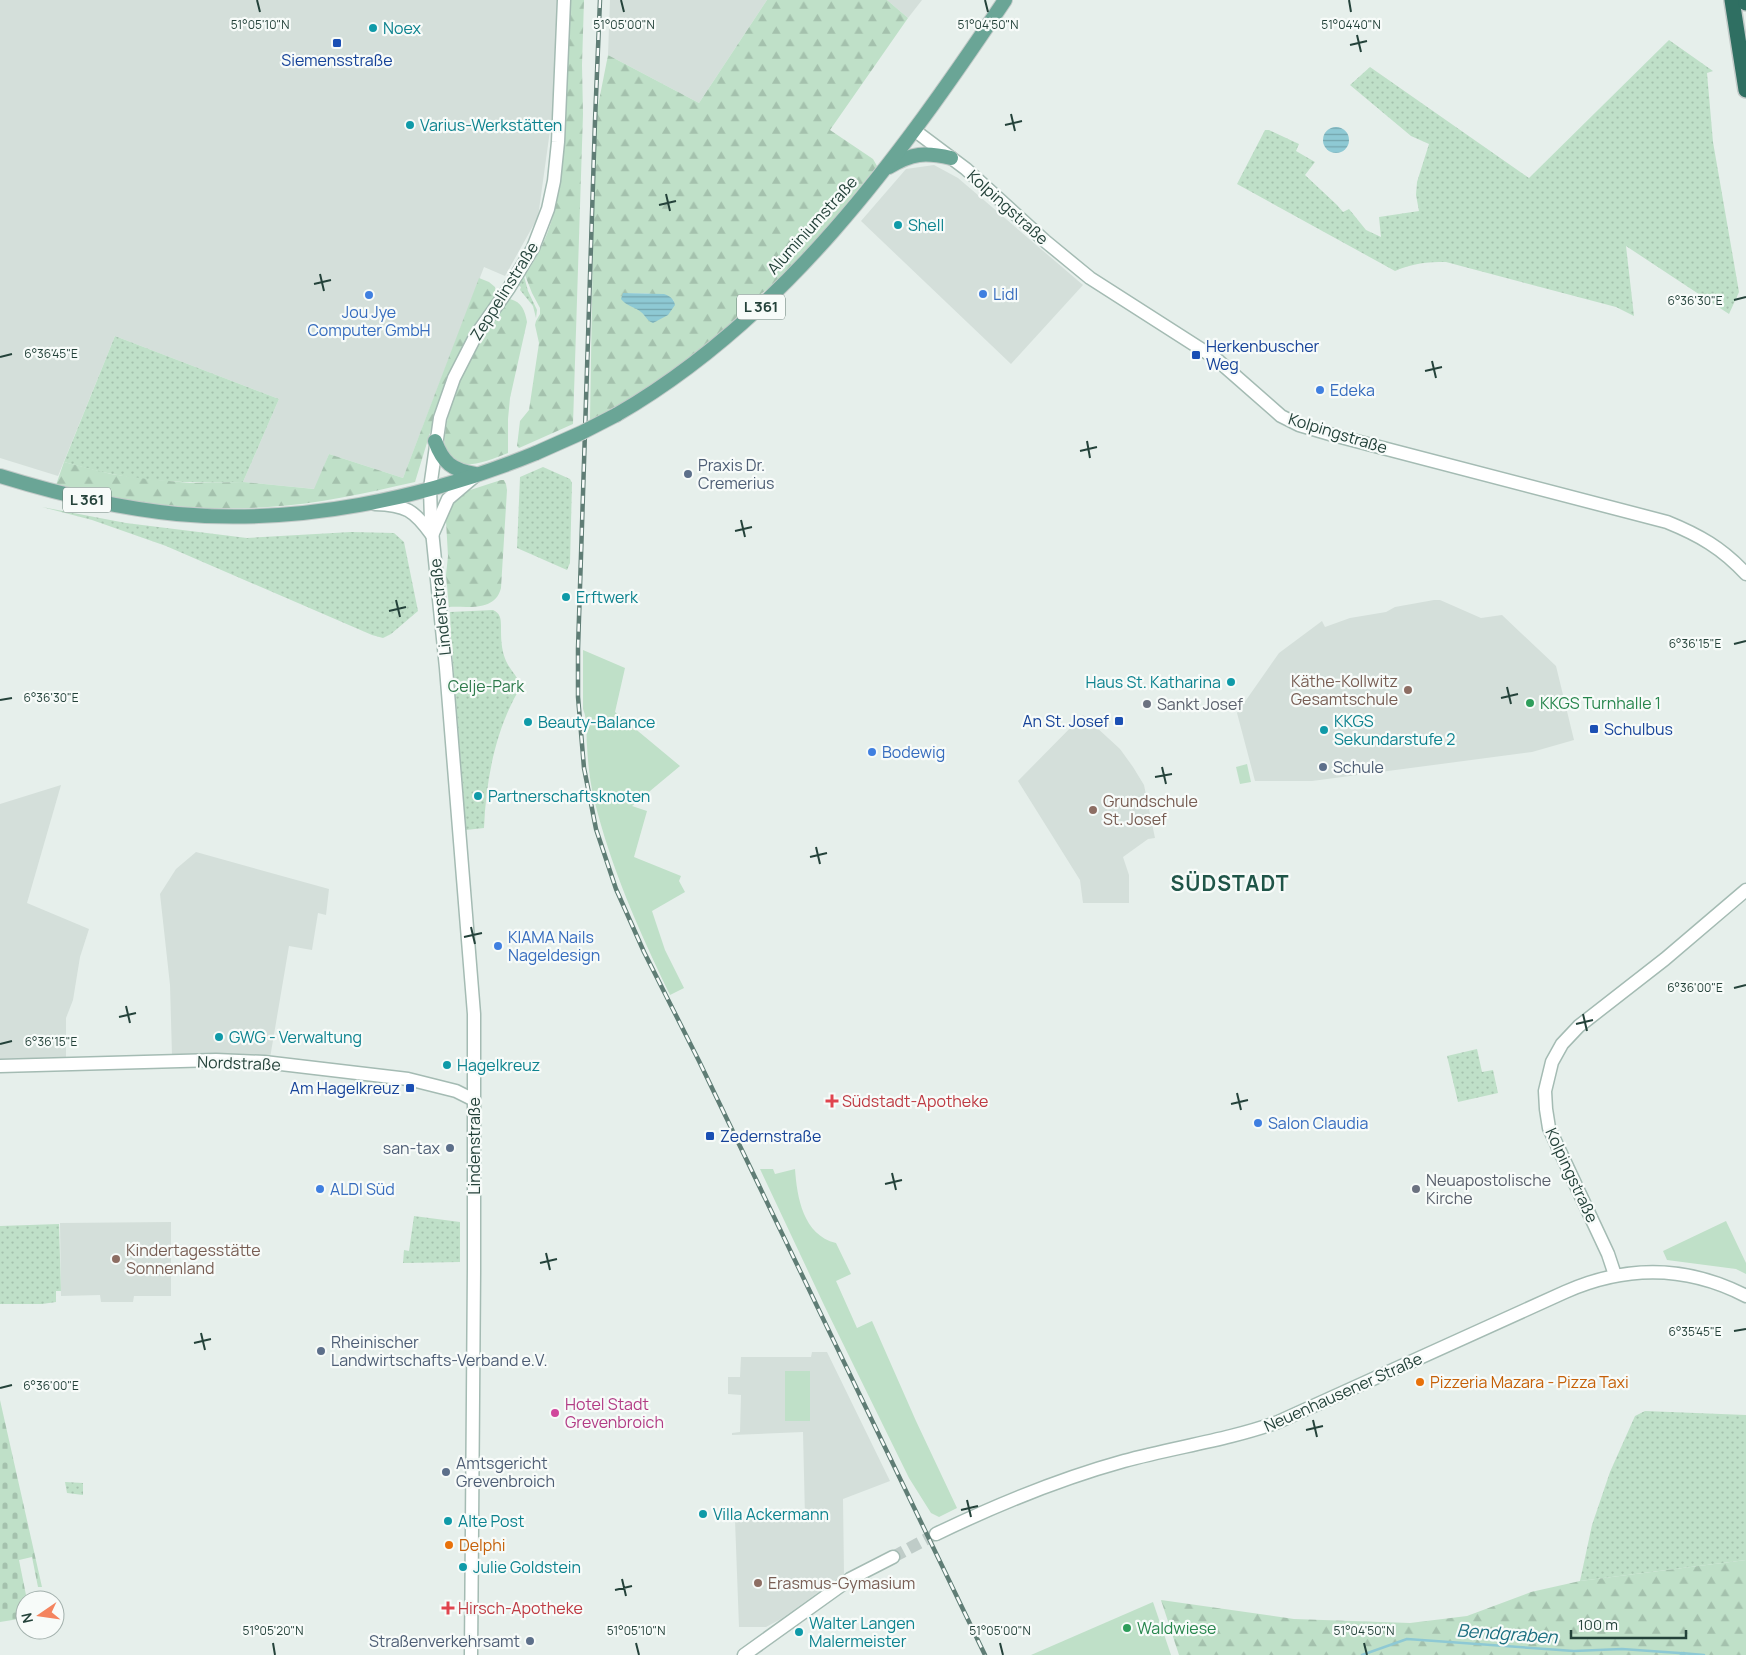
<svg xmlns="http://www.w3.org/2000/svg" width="1746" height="1655" viewBox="0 0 1746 1655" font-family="Manrope,sans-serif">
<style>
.built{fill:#d4dfda}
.grass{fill:url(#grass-dots)}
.forest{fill:url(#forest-firs);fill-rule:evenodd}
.cemetery{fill:url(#cemetery-stones)}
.garden{fill:#bfe0c8}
.water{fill:url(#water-rules)}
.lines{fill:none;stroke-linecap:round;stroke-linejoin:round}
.stream{stroke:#8ec9d4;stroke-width:2.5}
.secondary-tunnel{stroke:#bfccc8;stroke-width:12;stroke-dasharray:12 6;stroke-linecap:butt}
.secondary-casing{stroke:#a4bbb3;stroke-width:15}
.primary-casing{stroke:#c2cac8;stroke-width:16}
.highway-casing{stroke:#c2cac8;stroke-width:18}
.secondary{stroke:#fff;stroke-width:12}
.primary{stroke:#6aa596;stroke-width:14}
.highway{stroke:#2f6f62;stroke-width:15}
.rail-casing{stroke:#5f7d75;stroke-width:4.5}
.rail{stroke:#f7fbf9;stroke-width:2.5;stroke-dasharray:8;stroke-linecap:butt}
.primary-bridge-casing{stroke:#c2cac8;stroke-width:16;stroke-linecap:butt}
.primary-bridge{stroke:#6aa596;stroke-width:14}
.ticks{fill:none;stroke:#24423a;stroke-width:2}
.culture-dot{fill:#0f9aa8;stroke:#f7fbf9;stroke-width:2}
.transit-dot{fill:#1a4fb4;stroke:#f7fbf9;stroke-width:2}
.shop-dot{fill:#3f7fe0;stroke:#f7fbf9;stroke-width:2}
.service-dot{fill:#5c6f8a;stroke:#f7fbf9;stroke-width:2}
.education-dot{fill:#8d6e63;stroke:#f7fbf9;stroke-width:2}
.leisure-dot{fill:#2e9e5b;stroke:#f7fbf9;stroke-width:2}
.worship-dot{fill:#6b7280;stroke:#f7fbf9;stroke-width:2}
.health-dot{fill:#e0444e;stroke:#f7fbf9;stroke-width:2}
.food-dot{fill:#e8710a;stroke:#f7fbf9;stroke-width:2}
.hotel-dot{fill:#d1479c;stroke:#f7fbf9;stroke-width:2}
.labels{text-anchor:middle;stroke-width:4.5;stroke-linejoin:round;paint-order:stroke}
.shield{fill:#f7fbf9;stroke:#637a73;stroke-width:1}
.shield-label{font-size:15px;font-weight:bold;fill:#24423a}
.culture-label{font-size:16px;fill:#0d838f;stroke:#f7fbf9;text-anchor:start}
.transit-label{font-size:16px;fill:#164399;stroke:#f7fbf9;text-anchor:start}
.street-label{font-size:16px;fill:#24423a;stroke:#f7fbf9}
.shop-label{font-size:16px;fill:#366cbe;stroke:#f7fbf9;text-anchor:start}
.service-label{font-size:16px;fill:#4e5e75;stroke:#f7fbf9;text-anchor:start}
.education-label{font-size:16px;fill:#785e54;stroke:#f7fbf9;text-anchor:start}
.park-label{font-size:16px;fill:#2d7a4b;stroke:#f7fbf9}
.leisure-label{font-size:16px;fill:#27864d;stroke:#f7fbf9;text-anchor:start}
.worship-label{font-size:16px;fill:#5b616d;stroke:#f7fbf9;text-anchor:start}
.health-label{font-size:16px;fill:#be3a42;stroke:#f7fbf9;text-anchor:start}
.food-label{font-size:16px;fill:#c56008;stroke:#f7fbf9;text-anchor:start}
.hotel-label{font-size:16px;fill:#b23c85;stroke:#f7fbf9;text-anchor:start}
.water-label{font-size:18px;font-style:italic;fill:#1c6f80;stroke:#f7fbf9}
.district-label{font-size:21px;font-weight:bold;letter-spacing:1px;fill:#1f5548;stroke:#f7fbf9}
.ticks-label{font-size:12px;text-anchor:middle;fill:#24423a;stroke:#f7fbf9;stroke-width:4.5;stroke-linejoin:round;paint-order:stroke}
</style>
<defs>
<pattern id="grass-dots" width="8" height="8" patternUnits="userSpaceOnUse" patternTransform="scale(1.25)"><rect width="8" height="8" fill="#bfe0c8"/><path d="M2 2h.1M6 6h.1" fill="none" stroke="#a4c1ad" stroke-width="1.8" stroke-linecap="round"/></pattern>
<pattern id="forest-firs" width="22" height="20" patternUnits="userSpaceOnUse" patternTransform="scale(1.25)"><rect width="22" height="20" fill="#bfe0c8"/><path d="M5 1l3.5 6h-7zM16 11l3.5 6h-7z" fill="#a4c1ad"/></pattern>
<pattern id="cemetery-stones" width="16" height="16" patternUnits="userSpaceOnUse" patternTransform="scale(1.25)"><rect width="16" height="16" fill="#bfe0c8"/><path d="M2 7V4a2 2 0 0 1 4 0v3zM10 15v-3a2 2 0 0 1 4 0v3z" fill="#a4c1ad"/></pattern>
<pattern id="water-rules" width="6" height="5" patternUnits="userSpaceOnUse" patternTransform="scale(1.25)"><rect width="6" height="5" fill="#8ec9d4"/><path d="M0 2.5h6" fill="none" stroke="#74a5ad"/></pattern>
</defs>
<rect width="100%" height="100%" fill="#e6efeb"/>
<g class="built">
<polygon points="0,0 558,0 556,87 538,217 505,276 484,267 403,478 329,454 315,489 243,482 279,399 115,336 58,476 0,458"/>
<polygon points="610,0 767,0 699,103 608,55"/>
<polygon points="887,0 922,0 908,18"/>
<polygon points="934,165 958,178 1083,285 1011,364 861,221 906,169"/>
<polygon points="1434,600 1440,600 1481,618 1502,615 1556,666 1574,740 1532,752 1312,781 1255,781 1237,713 1279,653 1322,621 1325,627 1350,618 1386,612 1395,607"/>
<polygon points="1083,715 1120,749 1133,767 1144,785 1155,838 1148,839 1123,857 1129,875 1129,903 1083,903 1080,880 1018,781"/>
<polygon points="61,785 27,903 89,929 80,957 73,1000 66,1018 66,1057 0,1059 0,804"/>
<polygon points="196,852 329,889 326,915 318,913 312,950 289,946 270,1058 172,1055 170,985 160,894 176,869"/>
<polygon points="171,1222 171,1296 134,1296 133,1302 101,1302 100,1295 61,1296 60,1223"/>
<polygon points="812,1352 827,1352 890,1481 843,1499 844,1574 781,1619 766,1627 739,1627 735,1520 805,1517 803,1432 732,1435 732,1433 740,1432 741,1395 728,1394 728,1377 740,1377 741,1357 811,1357"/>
</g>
<g class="grass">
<path d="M1669,40L1713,71L1707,73L1713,142L1739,292L1729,314L1626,246L1634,316L1616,307L1446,262C1426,262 1414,263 1395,271L1237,184L1265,130H1269L1299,144L1296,151L1315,162L1305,175L1337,205L1343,212L1349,209L1366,230L1381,237L1379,217L1419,211L1416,195L1417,182L1429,144L1411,136L1350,85L1370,67L1529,178Z"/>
<polygon points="524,276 528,291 537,310 536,318 533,306 520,290 521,287 518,285"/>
<path d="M115,336L279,399L243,482C199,483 156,483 112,474C96,471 80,466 64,462Z"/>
<polygon points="543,467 570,479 572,483 570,563 567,570 517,548 520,477"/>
<polygon points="42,507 126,523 247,538 351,532 394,533 404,542 418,611 391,634 383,638 372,635 166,546 92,520"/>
<path d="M493,610C500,613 501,618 501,626C501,638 501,649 506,661C511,672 518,675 520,688C495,730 486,780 484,828L466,830L451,637L450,612Z"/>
<polygon points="1477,1049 1482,1072 1493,1070 1498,1093 1458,1102 1447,1056"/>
<polygon points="414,1216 460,1222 460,1262 403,1263 404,1250 409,1251"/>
<polygon points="59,1224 61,1291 56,1291 56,1302 42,1304 0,1304 0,1226"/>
<polygon points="1645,1411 1746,1415 1746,1560 1580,1581 1592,1525 1610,1472 1635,1416"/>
<polygon points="65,1482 83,1483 83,1495 67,1493"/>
</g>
<g class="forest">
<path d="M571,0H584L582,65L583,114L573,424L519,448L517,446L520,421L529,410L539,343L535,325L536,321L540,314V308L532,293L525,275C563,221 563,165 566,103C567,69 568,34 571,0Z"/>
<path d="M767,0H887L908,18L830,130L873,159L877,166L836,217L803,255L776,283L744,306L738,318L698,351L660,379L619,405L590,420L595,121L608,55L699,103ZM628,293C642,295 664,291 674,301L645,316Z"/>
<path d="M479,278L489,282L495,287L496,292L493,304L455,361L437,410L415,482C366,493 318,504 268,507C197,512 125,503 56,485L64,462L111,474L147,479L190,483L243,482L314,489L329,454L403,478Z"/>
<path d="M510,299C522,302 525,311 527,322L510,398L508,419V453C492,459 475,467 457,464L444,448C446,401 467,357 494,320C499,313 503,304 510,299Z"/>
<path d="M501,480H504L506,484L507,490L501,588C495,612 468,606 449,607L446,575L448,556L446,521L451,504L461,493Z"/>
<polygon points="1746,1560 1746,1655 1179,1655 1161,1600 1294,1619 1410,1623 1467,1616 1531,1592 1580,1581"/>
</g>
<polygon class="cemetery" points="0,1400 42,1587 38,1587 32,1557 19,1560 27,1600 25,1600 25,1618 0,1622"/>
<g class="garden">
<path d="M583,650L625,668L615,712L680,766L632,806L647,811L634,857L681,876L679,881L685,892L652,911L665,950L684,988L670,995C639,931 611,868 594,799C590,782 588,764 587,746C586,734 588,721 583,709Z"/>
<polygon points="1247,764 1251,782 1240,784 1236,767"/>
<path d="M760,1169H773L775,1174L795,1169C797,1197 803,1235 836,1243L851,1274L836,1281L857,1328L872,1321L916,1421L957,1508L939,1517L931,1513L909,1478L824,1305Z"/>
<polygon points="1726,1221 1746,1263 1746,1274 1736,1269 1667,1260 1663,1251"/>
<rect x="785" y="1371" width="25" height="50"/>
<polygon points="1153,1602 1171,1655 1031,1655"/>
</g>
<g class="water">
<circle cx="1336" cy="140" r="13"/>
<path d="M623,293L664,294C670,296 674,299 675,305L668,315L653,323C647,321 646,316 641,312C635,307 626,306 621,299Z"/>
</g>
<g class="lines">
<g class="stream">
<polyline points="1681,1653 1704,1655"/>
<polyline points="1362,1655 1407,1639 1574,1651 1622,1649 1679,1653 1684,1655"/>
</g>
<polyline class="secondary-tunnel" points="893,1557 936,1534"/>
<defs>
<g id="secondary">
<path d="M914,130L966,169L1045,241L1090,278L1215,358L1281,416L1299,425L1333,435L1667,522C1699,535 1722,548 1746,574"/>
<path d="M375,504C406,505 414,510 432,535"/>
<polyline points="433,533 448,499 475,476"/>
<polyline points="0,1066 216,1060 264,1062 408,1079 456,1091 474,1100"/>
<polyline points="1615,1275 1608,1254 1549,1128 1546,1109 1545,1091 1552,1062 1562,1044 1579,1026 1665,959 1746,890"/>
<path d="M936,1534C996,1505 1059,1479 1124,1461C1175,1447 1228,1440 1278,1422L1565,1292C1626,1265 1686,1265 1746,1296"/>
<polyline points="471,1655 474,1269 474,1014 446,668 431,521 430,488 440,418 454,378 476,335 509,288 533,248 548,209 554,181 558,142 564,0"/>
<polyline points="744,1655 850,1579 893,1557"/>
</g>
<g id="primary">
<path d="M889,167C912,153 925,152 951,158"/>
<path d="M616,415C784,318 899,158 1005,0"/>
<path d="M435,441C443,463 452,470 475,474"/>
<path d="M0,476C58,494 117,508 177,514C299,525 423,499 536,453"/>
</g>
<g id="highway">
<polyline points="1732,0 1746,90"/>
<polyline points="1746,0 1746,3"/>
</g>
</defs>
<use href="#secondary" class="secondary-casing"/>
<use href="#primary" class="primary-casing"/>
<use href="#highway" class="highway-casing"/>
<use href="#secondary" class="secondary"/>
<use href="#primary" class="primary"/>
<use href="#highway" class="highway"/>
<defs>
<polyline id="rail" points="600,0 595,121 578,649 578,697 584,768 596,829 616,889 644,952 699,1061 985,1655"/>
</defs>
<use href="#rail" class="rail-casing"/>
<use href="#rail" class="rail"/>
<defs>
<polyline id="primary-bridge" points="536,453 581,433 616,415"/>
</defs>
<use href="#primary-bridge" class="primary-bridge-casing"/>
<use href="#primary-bridge" class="primary-bridge"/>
</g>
<path class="ticks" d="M257,0L260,12M621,0L624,12M985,0L988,12M1349,0L1351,12M1357,35L1361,52M1350,45L1367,41M1011,114L1015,131M1005,125L1022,121M666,194L670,211M659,205L676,201M320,274L324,291M314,284L331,280M1734,300L1746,297M0,357L12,354M1432,361L1436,378M1425,371L1442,367M1087,441L1090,458M1080,451L1097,447M741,520L745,537M735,531L752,527M396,600L400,617M389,611L406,607M1734,644L1746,641M1507,687L1511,704M1501,698L1518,694M0,700L12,698M1162,767L1166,784M1155,777L1172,774M816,847L820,864M810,857L827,853M471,927L475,944M464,937L482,933M1734,988L1746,985M126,1006L130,1023M1583,1014L1587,1031M119,1017L136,1013M1576,1024L1593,1020M0,1044L12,1041M1237,1093L1241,1110M1231,1104L1248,1100M892,1173L896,1190M885,1184L902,1180M546,1253L550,1270M540,1263L557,1259M1734,1331L1746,1329M201,1333L205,1350M194,1343L211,1339M0,1388L12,1385M1313,1420L1317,1437M1306,1430L1323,1426M967,1500L971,1517M961,1510L978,1506M622,1579L626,1596M615,1590L632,1586M273,1643L275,1655M636,1643L639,1655M1000,1643L1003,1655M1364,1643L1367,1655"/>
<g class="culture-dot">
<circle cx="373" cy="28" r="5"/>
<circle cx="410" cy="125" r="5"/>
<circle cx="898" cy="225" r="5"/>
<circle cx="566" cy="597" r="5"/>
<circle cx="1231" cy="682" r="5"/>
<circle cx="528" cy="722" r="5"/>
<circle cx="1324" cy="730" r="5"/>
<circle cx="478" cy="796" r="5"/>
<circle cx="219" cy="1037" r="5"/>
<circle cx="447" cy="1065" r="5"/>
<circle cx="703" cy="1514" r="5"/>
<circle cx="448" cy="1521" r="5"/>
<circle cx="463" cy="1567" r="5"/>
<circle cx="799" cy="1632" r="5"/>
</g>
<g class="transit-dot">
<rect x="332" y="38" width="10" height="10" rx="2.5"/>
<rect x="1191" y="350" width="10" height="10" rx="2.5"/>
<rect x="1114" y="716" width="10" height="10" rx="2.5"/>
<rect x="1589" y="724" width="10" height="10" rx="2.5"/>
<rect x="405" y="1083" width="10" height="10" rx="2.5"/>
<rect x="705" y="1131" width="10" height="10" rx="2.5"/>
</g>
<g class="shop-dot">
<circle cx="983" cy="294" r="5"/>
<circle cx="369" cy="295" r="5"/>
<circle cx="1320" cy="390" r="5"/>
<circle cx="872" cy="752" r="5"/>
<circle cx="498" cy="946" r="5"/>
<circle cx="1258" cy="1123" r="5"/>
<circle cx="320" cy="1189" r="5"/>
</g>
<g class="service-dot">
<circle cx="688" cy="474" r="5"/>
<circle cx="1323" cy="767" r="5"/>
<circle cx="450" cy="1148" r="5"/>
<circle cx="321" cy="1351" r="5"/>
<circle cx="446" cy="1472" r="5"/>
<circle cx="530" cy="1641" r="5"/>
</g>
<g class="education-dot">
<circle cx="1408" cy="690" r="5"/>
<circle cx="1093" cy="810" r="5"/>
<circle cx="116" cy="1259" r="5"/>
<circle cx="758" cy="1583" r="5"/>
</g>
<g class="leisure-dot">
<circle cx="1530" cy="703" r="5"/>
<circle cx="1127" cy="1628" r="5"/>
</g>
<g class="worship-dot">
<circle cx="1147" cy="704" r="5"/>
<circle cx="1416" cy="1189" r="5"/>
</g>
<g class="health-dot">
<path d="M829.5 1093.5h5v5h5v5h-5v5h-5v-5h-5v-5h5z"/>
<path d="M445.5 1600.5h5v5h5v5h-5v5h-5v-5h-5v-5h5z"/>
</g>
<g class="food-dot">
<circle cx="1420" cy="1382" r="5"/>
<circle cx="449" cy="1545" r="5"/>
</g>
<circle class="hotel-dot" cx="555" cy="1413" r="5"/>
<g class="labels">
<g class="shield">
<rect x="737" y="294.5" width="48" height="25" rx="4"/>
<rect x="63" y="487.5" width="48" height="25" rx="4"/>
</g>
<g class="shield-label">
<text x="761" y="312">L 361</text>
<text x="87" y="505">L 361</text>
</g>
<g class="culture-label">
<text x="383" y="34">Noex</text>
<text x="420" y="131">Varius-Werkstätten</text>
<text x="908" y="231">Shell</text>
<text x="576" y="603">Erftwerk</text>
<text x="1221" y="688" text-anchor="end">Haus St. Katharina</text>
<text x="1334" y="727">KKGS<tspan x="1334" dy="18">Sekundarstufe 2</tspan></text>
<text x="538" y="728">Beauty-Balance</text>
<text x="488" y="802">Partnerschaftsknoten</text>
<text x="229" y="1043">GWG - Verwaltung</text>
<text x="457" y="1071">Hagelkreuz</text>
<text x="713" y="1520">Villa Ackermann</text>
<text x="458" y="1527">Alte Post</text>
<text x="473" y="1573">Julie Goldstein</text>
<text x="809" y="1629">Walter Langen<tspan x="809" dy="18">Malermeister</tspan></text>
</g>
<g class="transit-label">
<text x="337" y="66" text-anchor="middle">Siemensstraße</text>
<text x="1206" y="352">Herkenbuscher<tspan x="1206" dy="18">Weg</tspan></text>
<text x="1109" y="727" text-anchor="end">An St. Josef</text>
<text x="1604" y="735">Schulbus</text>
<text x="400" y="1094" text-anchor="end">Am Hagelkreuz</text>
<text x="720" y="1142">Zedernstraße</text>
</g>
<g class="street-label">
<text transform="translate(1008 207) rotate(42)" y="6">Kolpingstraße</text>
<text transform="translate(812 225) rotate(-48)" y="6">Aluminiumstraße</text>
<text transform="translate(504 291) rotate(-58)" y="6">Zeppelinstraße</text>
<text transform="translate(1338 433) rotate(17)" y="6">Kolpingstraße</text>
<text transform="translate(440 607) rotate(-96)" y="6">Lindenstraße</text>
<text transform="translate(239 1063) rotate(2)" y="6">Nordstraße</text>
<text transform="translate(474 1146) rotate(-90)" y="6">Lindenstraße</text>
<text transform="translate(1572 1175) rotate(65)" y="6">Kolpingstraße</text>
<text transform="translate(1343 1392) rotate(-24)" y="6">Neuenhausener Straße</text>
</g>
<g class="shop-label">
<text x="993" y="300">Lidl</text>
<text x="369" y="318" text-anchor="middle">Jou Jye<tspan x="369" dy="18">Computer GmbH</tspan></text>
<text x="1330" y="396">Edeka</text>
<text x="882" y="758">Bodewig</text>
<text x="508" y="943">KIAMA Nails<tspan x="508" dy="18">Nageldesign</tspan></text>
<text x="1268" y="1129">Salon Claudia</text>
<text x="330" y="1195">ALDI Süd</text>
</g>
<g class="service-label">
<text x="698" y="471">Praxis Dr.<tspan x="698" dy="18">Cremerius</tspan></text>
<text x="1333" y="773">Schule</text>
<text x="440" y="1154" text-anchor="end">san-tax</text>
<text x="331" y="1348">Rheinischer<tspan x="331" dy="18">Landwirtschafts-Verband e.V.</tspan></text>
<text x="456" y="1469">Amtsgericht<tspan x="456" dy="18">Grevenbroich</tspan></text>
<text x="520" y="1647" text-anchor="end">Straßenverkehrsamt</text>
</g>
<g class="education-label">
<text x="1398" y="687" text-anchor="end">Käthe-Kollwitz<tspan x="1398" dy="18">Gesamtschule</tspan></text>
<text x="1103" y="807">Grundschule<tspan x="1103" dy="18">St. Josef</tspan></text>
<text x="126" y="1256">Kindertagesstätte<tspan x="126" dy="18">Sonnenland</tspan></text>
<text x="768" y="1589">Erasmus-Gymasium</text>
</g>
<g class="park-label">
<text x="486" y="692">Celje-Park</text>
</g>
<g class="leisure-label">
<text x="1540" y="709">KKGS Turnhalle 1</text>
<text x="1137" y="1634">Waldwiese</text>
</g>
<g class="worship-label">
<text x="1157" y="710">Sankt Josef</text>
<text x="1426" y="1186">Neuapostolische<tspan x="1426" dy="18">Kirche</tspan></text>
</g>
<g class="health-label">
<text x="842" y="1107">Südstadt-Apotheke</text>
<text x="458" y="1614">Hirsch-Apotheke</text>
</g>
<g class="food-label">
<text x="1430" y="1388">Pizzeria Mazara - Pizza Taxi</text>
<text x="459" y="1551">Delphi</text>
</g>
<g class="hotel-label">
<text x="565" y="1410">Hotel Stadt<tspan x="565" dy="18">Grevenbroich</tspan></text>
</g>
<g class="water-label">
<text transform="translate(1507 1634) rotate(4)" y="6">Bendgraben</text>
</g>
<g class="district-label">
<text x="1230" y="891">SÜDSTADT</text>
</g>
</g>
<g class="ticks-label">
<text x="260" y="29">51°05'10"N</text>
<text x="624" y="29">51°05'00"N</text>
<text x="988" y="29">51°04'50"N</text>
<text x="1351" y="29">51°04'40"N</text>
<text x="1695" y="305">6°36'30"E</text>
<text x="51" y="358">6°36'45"E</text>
<text x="1695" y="648">6°36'15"E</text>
<text x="51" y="702">6°36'30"E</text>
<text x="1695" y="992">6°36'00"E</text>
<text x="51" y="1046">6°36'15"E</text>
<text x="1695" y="1336">6°35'45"E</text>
<text x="51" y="1390">6°36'00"E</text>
<text x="273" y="1635">51°05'20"N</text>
<text x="636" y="1635">51°05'10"N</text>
<text x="1000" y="1635">51°05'00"N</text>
<text x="1364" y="1635">51°04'50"N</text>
</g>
<g transform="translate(40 1615) rotate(257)"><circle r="24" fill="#f7fbf9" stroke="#a3b1ad"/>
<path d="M0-4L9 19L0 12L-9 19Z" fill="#f4845f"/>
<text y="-8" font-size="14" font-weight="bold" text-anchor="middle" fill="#24423a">N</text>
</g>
<path d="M1571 1630v8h115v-8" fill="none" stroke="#24423a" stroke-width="2.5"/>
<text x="1578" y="1630" font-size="15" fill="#24423a" stroke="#f7fbf9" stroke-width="4" paint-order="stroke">100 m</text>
</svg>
